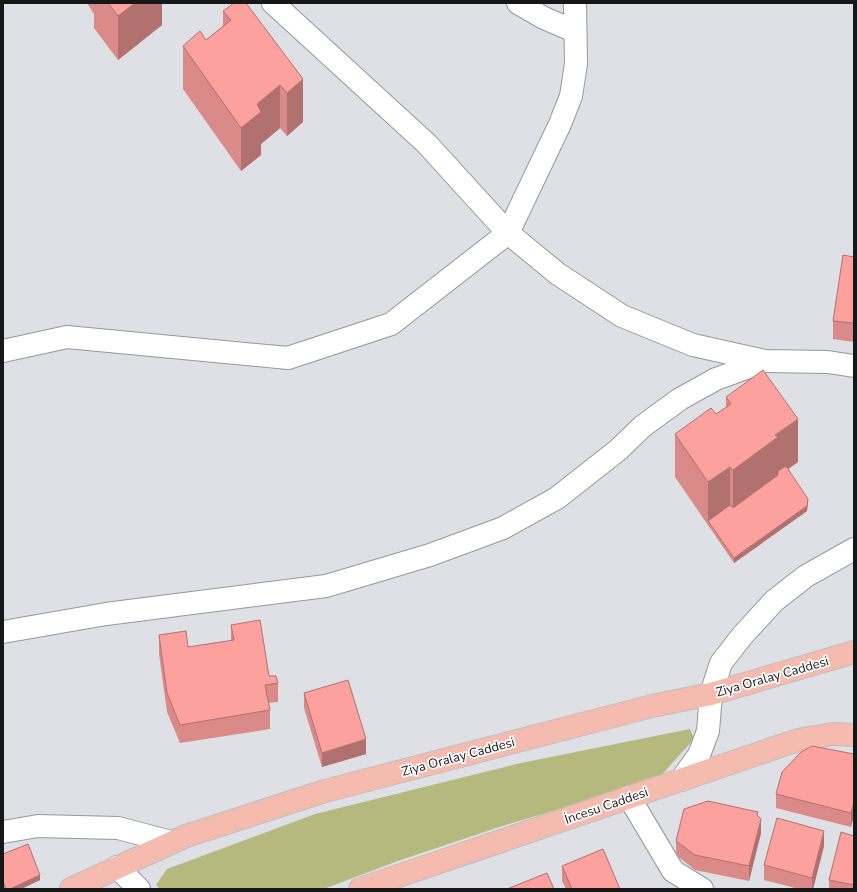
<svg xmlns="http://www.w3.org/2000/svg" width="857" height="892" viewBox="0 0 857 892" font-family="'Nunito Sans',sans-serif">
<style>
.green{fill:#b5b97d}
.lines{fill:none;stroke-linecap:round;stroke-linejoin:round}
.minor-casing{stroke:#96979d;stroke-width:24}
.major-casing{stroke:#bebebf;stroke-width:24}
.minor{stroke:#fff;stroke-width:22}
.major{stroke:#f5bbae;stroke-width:22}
.wall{fill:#da8a88}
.shaded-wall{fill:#b1716f}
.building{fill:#fda19e;stroke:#b1716f}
.labels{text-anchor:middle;stroke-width:3.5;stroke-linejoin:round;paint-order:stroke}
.street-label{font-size:13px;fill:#17171a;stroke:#fff}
</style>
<rect width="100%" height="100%" fill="#dee0e6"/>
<polygon class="green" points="690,729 694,739 657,780 499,827 395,862 324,889 160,889 156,885 167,869 315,814 521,763"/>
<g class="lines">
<defs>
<g id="minor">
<polyline points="273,3 427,144 508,233 558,274 622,316 693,345 765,361 828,362 854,366"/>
<polyline points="518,3 544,18 574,31"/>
<polyline points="3,351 67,337 288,358 391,324 508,233 560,124 571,96 576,64 575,3"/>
<polyline points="3,632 106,614 326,586 430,555 503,528 557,498 618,450 643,426 680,399 716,379 765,361"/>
<polyline points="681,780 699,755 708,731 711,694 721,663 742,636 774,601 806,576 854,549"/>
<polyline points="629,797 673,871 702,889"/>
<polyline points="3,832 38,826 118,828 171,842"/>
<polyline points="117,867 139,889"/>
</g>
<g id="major">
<polyline points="71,889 186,836 325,791 652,706 711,694 854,652"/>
<polyline points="360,889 798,740 833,734 854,735"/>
</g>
</defs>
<use href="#minor" class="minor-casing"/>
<use href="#major" class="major-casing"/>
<use href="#minor" class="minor"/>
<use href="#major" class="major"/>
</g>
<g class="wall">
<polygon points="87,3 162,3 162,25 118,60 94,28 94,14"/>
<polygon points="246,3 303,122 287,136 280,128 261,144 261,155 241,171 183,89 183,46 206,40 223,26 223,11"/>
<polygon points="854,257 854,342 833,339 833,321"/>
<polygon points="726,397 798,462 788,469 808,504 807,511 734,563 675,477 675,434 716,414 726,407"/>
<polygon points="231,625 269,676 278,683 278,702 268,703 270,710 270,729 180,743 167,712 159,654 159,635 188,647 231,641"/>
<polygon points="304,693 366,754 322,767 304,708"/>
<polygon points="854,754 851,827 776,808 776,794"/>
<polygon points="761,833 749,881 695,870 676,855 676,841"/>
<polygon points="854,836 854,889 829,889 829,880"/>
<polygon points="824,846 813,889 799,889 764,880 764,865"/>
<polygon points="3,854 40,880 21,889 4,889 3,886"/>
<polygon points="562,866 620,889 566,889 562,881"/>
</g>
<g class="shaded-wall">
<polygon points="135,3 162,3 162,25 118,60 118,16"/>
<polygon points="303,79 303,122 287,136 287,93"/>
<polygon points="280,85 280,128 261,144 261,155 241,171 241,128 257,104"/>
<polygon points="798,419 798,462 778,476 733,513 733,470 775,435"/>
<polygon points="730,467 730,510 708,521 708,482"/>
<polygon points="808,499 807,511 734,563 734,558"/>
<polygon points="366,739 366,754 322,767 322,753"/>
<polygon points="854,802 854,816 851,827 851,813"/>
<polygon points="761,819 761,833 749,881 749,866"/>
<polygon points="824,831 824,846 813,889 812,889 812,878"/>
<polygon points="40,875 40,880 21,889 10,889"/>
</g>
<g class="building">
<polygon points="108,3 135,3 118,16"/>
<polygon points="234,3 246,3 303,79 287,93 280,85 257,104 261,112 241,128 183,46 200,31 206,40 231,20 223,11"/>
<polygon points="843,255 854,257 854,323 833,321"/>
<polygon points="763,370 798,419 775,435 778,437 733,470 730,467 708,482 675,434 711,408 716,414 731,404 726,397"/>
<polygon points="786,466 808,499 807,506 734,558 708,521 730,505 733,508 778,475 778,471"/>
<polygon points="260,620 269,676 276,676 278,683 265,685 270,710 180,725 167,693 159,635 186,631 188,647 234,640 231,625"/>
<polygon points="348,680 366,739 322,753 304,693"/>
<polygon points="812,746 854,754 854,802 851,813 776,794 782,772 801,752"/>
<polygon points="708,801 758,812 757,815 761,819 749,866 695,855 676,841 684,809"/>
<polygon points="777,818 824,831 812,878 764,865"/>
<polygon points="841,832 854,836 854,885 829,880"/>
<polygon points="28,844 40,875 10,889 6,889 3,881 3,854"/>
<polygon points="603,849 620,889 572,889 562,866"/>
<polygon points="547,873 554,889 507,889"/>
</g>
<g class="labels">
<g class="street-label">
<text transform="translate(772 676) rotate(-16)" y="5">Ziya Oralay Caddesi</text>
<text transform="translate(458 756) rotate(-15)" y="5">Ziya Oralay Caddesi</text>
<text transform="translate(606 805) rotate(-19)" y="5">İncesu Caddesi</text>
</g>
</g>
<rect width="857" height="892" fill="none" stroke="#17171a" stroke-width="8"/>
</svg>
